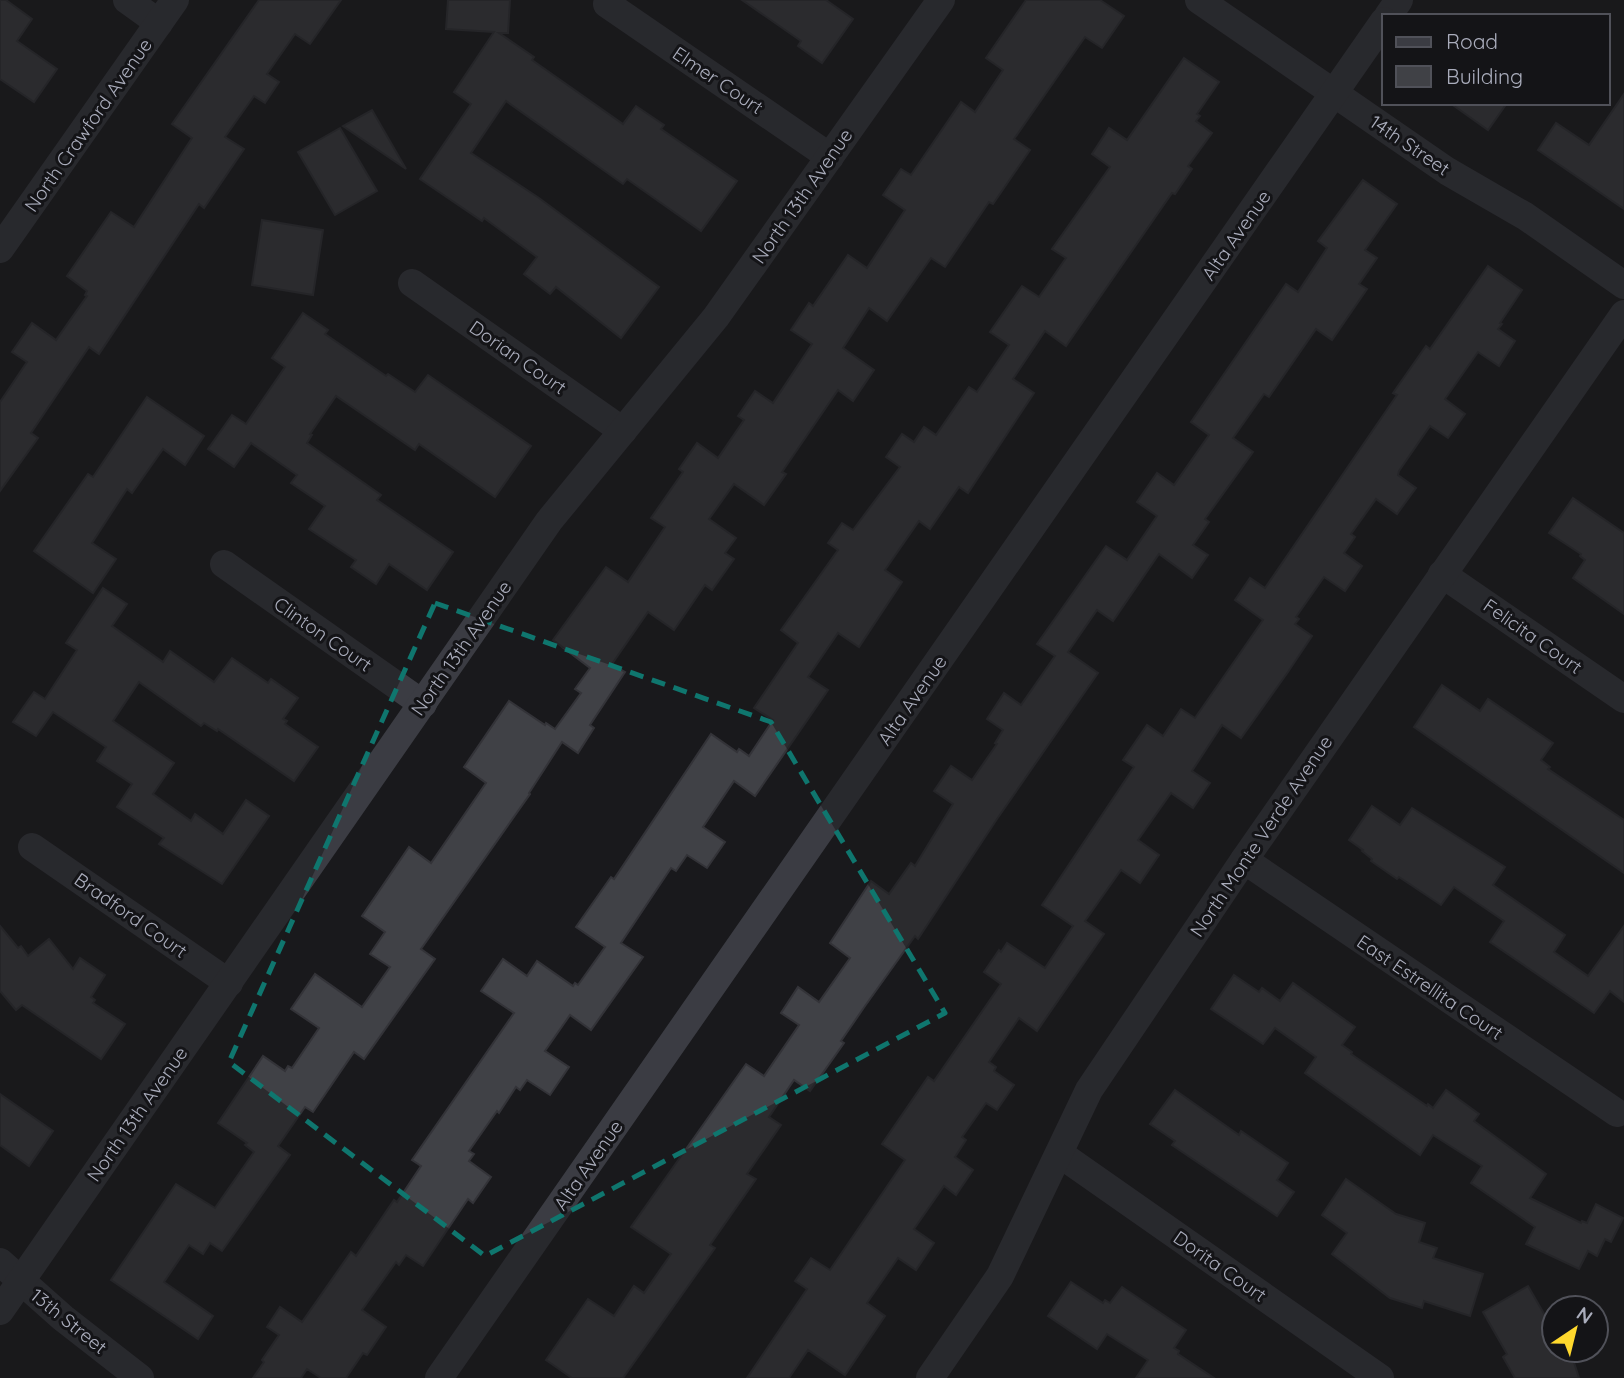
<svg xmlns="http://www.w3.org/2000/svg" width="1624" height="1378" viewBox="0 0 1624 1378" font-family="Quicksand,sans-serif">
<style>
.building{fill:#404146;stroke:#333338;stroke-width:2}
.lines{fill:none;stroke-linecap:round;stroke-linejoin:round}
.minor{stroke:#3b3c43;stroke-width:28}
.marked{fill:none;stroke:#0f766e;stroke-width:5;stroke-dasharray:14 9;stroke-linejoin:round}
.labels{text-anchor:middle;stroke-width:6;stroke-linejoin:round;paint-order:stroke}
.street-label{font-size:19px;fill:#aaadbc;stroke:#141417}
</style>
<rect width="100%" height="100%" fill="#19191c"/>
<g class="building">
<polygon points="0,0 6,0 32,19 17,41 57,69 34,102 0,79"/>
<polygon points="259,0 341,0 310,44 295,34 267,74 279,82 265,103 254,96 225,137 244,149 204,208 199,204 99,354 89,347 31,433 38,438 0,491 0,402 27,362 12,352 32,323 56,340 87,296 85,295 87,291 67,276 111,212 134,227 192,138 172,124"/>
<polygon points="448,0 510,0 508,33 499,33 534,57 532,60 623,124 636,106 664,125 661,129 737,181 701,231 627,179 623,184 506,101 471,153 539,198 659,287 621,338 556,287 550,294 524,274 537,257 484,218 482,221 420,179 471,104 454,92 494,32 446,29"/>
<polygon points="742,0 826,0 853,19 822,63 798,46 801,41"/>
<polygon points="1026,0 1100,0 1124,16 1102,48 1085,37 1014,139 1030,150 993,204 989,202 945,267 931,258 887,321 869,308 843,348 874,370 853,401 838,390 782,472 786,474 764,505 734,484 709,519 736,538 725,553 734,559 712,590 705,585 674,630 648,612 612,664 625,672 590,725 594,728 578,753 562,742 529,793 530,794 421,949 435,959 364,1059 354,1052 313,1112 305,1107 278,1146 290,1155 222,1251 210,1243 203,1254 189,1245 164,1282 213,1316 198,1339 111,1280 176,1184 215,1208 254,1152 245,1145 247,1143 218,1123 263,1056 285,1071 288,1066 292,1068 319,1028 291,1009 315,974 362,1007 390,967 370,954 385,932 362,916 409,847 431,863 486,783 464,767 509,701 545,725 546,723 555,729 581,693 575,689 590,668 553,640 606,567 628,582 665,527 651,518 683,472 679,469 697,443 718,458 744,420 738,416 755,391 773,403 812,344 791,330 809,303 813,306 848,255 867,268 905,210 883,195 901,169 911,175 961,102 975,112 1003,70 986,58"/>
<polygon points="1184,58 1219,82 1197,114 1200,116 1196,121 1212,133 1188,166 1192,169 1175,194 1172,193 1066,346 1045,331 1013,379 1034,393 968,493 959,487 930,529 919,521 885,570 902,582 859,647 838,633 808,677 828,690 755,796 734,781 703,827 725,842 707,868 687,855 676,871 671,868 621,943 643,957 591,1030 570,1015 545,1051 569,1067 550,1095 527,1080 520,1090 516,1087 499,1113 497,1111 469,1151 474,1154 469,1161 491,1177 473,1203 468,1199 423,1266 406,1255 399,1265 396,1262 362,1310 386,1327 367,1355 363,1353 346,1378 321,1378 307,1369 301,1378 253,1378 264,1362 262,1360 279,1335 267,1327 280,1307 302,1322 351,1252 356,1256 394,1200 397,1202 421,1166 412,1160 514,1013 481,991 503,959 527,976 537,961 573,986 575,983 578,985 605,947 576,927 611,877 614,879 711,734 737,752 739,749 749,756 773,720 754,708 798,643 781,630 838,550 828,543 842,523 853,530 900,467 886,457 902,434 914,442 924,427 936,435 969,387 977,392 1009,345 990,332 1022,286 1039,297 1066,258 1052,249 1110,167 1092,154 1109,128 1127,140"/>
<polygon points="1624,94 1624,209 1538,150 1556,123 1589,145"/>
<polygon points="1450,103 1507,103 1488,130"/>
<polygon points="372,110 406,169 343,126"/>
<polygon points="340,128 377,191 335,215 298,152"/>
<polygon points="1363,180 1397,204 1365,250 1377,258 1359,284 1367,289 1332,340 1316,329 1269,397 1264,394 1233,438 1253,452 1205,519 1209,522 1193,545 1208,555 1192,578 1159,554 1113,621 1097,610 1068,652 1098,673 997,819 918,939 915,936 865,1006 841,1041 844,1043 810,1091 794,1080 769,1117 781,1125 747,1174 756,1179 710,1245 715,1248 623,1378 572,1378 546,1360 588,1299 614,1316 634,1286 644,1293 671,1254 631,1227 746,1064 764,1076 799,1025 781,1013 798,987 819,1002 850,958 830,943 871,881 889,894 911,863 915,866 953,804 934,791 951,766 972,780 997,744 995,743 1003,730 987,719 1004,693 1021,705 1055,656 1037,644 1106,546 1127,560 1157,516 1137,502 1157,473 1174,485 1209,435 1191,422 1286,284 1298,292 1327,248 1318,241"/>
<polygon points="262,220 323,230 313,295 252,285"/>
<polygon points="1488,266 1522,290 1500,323 1502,324 1498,329 1515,341 1499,366 1478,352 1445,399 1465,414 1448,438 1430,426 1399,471 1398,475 1416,488 1397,514 1376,499 1351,534 1355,537 1344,553 1362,566 1345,591 1324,577 1296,617 1299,619 1295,624 1312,636 1288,672 1241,738 1222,725 1192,771 1210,783 1193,808 1171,793 1138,840 1159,855 1140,883 1121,870 1085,921 1104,934 1037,1031 1019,1018 989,1062 996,1067 994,1071 1014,1085 997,1110 986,1103 962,1137 966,1140 955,1157 973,1170 956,1195 944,1186 914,1229 934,1243 916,1270 898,1258 867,1303 885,1316 845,1375 808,1350 789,1378 747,1378 807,1289 795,1281 811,1258 830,1270 905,1160 882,1144 928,1077 934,1081 1001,984 984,972 999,950 1001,952 1007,943 1045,968 1073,926 1042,905 1134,767 1123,760 1147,725 1163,736 1181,709 1195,718 1263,620 1235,600 1250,578 1265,588 1397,395 1393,393 1426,346 1430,349"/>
<polygon points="303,313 328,330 325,334 386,376 388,374 415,392 428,375 531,446 495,497 419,444 415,450 336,396 310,434 312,435 307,443 381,495 377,500 453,552 427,590 389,564 376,584 351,567 356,560 309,529 325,506 291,483 297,475 251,443 234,467 208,449 232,415 246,424 285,367 272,358"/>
<polygon points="147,397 204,436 185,465 163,449 132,493 127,489 92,543 116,559 93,593 34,551 88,474 93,477"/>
<polygon points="1573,498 1624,533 1624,614 1573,578 1585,560 1580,556 1581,554 1549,533"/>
<polygon points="103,588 127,604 112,626 163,662 170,651 214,682 232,658 268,683 271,679 298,698 283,719 287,721 285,724 318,747 294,781 218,729 217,731 204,723 201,726 139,682 113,721 174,763 153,794 191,821 195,814 223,834 246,800 269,816 222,884 159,844 164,838 117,807 132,784 97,761 106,747 53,712 36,736 13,722 34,692 45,699 77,650 66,643"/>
<polygon points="1442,685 1480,711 1488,699 1553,743 1541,760 1550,767 1548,769 1624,820 1624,873 1414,727"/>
<polygon points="1372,806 1400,825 1412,808 1505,867 1493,885 1565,935 1554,952 1588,976 1624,926 1624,1002 1610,991 1594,1013 1490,942 1504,921 1454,887 1441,905 1399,877 1397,879 1371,861 1372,859 1362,851 1363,850 1349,840"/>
<polygon points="0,926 18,948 21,946 28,956 49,939 73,969 80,958 105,975 91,997 95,1000 93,1003 125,1024 101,1059 22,1005 16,1010 0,991"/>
<polygon points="1234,975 1259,992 1262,988 1280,1001 1293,983 1355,1027 1342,1045 1352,1052 1351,1054 1427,1106 1428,1104 1433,1108 1446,1090 1479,1114 1474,1121 1546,1174 1530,1198 1581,1223 1582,1221 1587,1223 1596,1204 1623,1218 1611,1242 1605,1239 1597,1256 1588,1251 1579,1269 1526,1244 1535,1227 1471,1183 1482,1166 1433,1135 1420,1155 1305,1073 1316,1057 1275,1028 1263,1044 1211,1009"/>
<polygon points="1175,1090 1239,1135 1241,1131 1288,1163 1277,1180 1294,1192 1277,1216 1172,1145 1175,1141 1150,1124"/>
<polygon points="0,1094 53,1131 29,1166 0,1145"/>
<polygon points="1346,1179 1396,1214 1425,1223 1419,1242 1437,1248 1433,1258 1483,1274 1470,1316 1424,1301 1422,1308 1390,1298 1332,1254 1347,1233 1322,1215"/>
<polygon points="1071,1282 1103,1303 1105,1300 1110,1303 1122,1287 1186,1330 1174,1348 1179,1351 1178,1354 1214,1378 1136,1378 1148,1360 1107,1334 1097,1349 1048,1316"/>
<polygon points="1528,1286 1554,1331 1554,1350 1570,1350 1579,1378 1515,1378 1503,1357 1507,1354 1483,1312"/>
</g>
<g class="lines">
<g class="minor">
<polyline points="127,0 159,23"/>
<polyline points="1199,0 1447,171 1525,216 1624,285"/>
<polyline points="607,4 830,157"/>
<polyline points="1388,16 1399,0"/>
<polyline points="0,249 175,0"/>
<polyline points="412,283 623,431"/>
<polyline points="224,564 423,704"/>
<polyline points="1442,574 1624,699"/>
<polyline points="32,847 229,983"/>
<polyline points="1244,860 1617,1113"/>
<polyline points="1060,1154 1380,1378"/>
<polyline points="0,1262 63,1318 140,1378"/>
<polyline points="0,1311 549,521 716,317 941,0"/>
<polyline points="439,1378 1384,21"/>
<polyline points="930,1378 1000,1276 1089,1090 1244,860 1624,314"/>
</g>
</g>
<path d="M0 0H1624V1378H0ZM435,603L771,722L945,1013L485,1256L229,1062Z" fill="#19191c" fill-opacity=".55" fill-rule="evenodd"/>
<path class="marked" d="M435,603L771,722L945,1013L485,1256L229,1062Z"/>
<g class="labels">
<g class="street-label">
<text transform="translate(718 80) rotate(34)" y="7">Elmer Court</text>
<text transform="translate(88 125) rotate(-55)" y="7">North Crawford Avenue</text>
<text transform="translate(1410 145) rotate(34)" y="7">14th Street</text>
<text transform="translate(802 196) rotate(-55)" y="7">North 13th Avenue</text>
<text transform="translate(1236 235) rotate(-55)" y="7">Alta Avenue</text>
<text transform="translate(518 357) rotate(35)" y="7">Dorian Court</text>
<text transform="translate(323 634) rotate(35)" y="7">Clinton Court</text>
<text transform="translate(1533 636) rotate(35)" y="7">Felicita Court</text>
<text transform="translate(461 648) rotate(-55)" y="7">North 13th Avenue</text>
<text transform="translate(912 700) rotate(-55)" y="7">Alta Avenue</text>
<text transform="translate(1261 836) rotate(-56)" y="7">North Monte Verde Avenue</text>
<text transform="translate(131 915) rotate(35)" y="7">Bradford Court</text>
<text transform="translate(1430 987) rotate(34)" y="7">East Estrellita Court</text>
<text transform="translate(137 1114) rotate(-55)" y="7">North 13th Avenue</text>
<text transform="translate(588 1165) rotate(-55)" y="7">Alta Avenue</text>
<text transform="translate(1220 1266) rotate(35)" y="7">Dorita Court</text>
<text transform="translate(69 1321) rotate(39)" y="7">13th Street</text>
</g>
</g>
<rect x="1382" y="14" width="228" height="91" fill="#141417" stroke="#505159" stroke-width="2"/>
<rect x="1396" y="37" width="35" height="10" fill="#3b3c43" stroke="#505159" stroke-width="2"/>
<text x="1446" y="49" font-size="21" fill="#aaadbc">Road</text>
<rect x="1396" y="66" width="35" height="21" fill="#404146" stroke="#505159" stroke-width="2"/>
<text x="1446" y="84" font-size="21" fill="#aaadbc">Building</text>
<g transform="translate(1575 1329) rotate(35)"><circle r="33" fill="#141417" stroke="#505159" stroke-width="2"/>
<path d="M0-5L12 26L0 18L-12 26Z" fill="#ffd82d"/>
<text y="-10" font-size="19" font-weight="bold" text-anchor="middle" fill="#aaadbc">N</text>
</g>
</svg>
